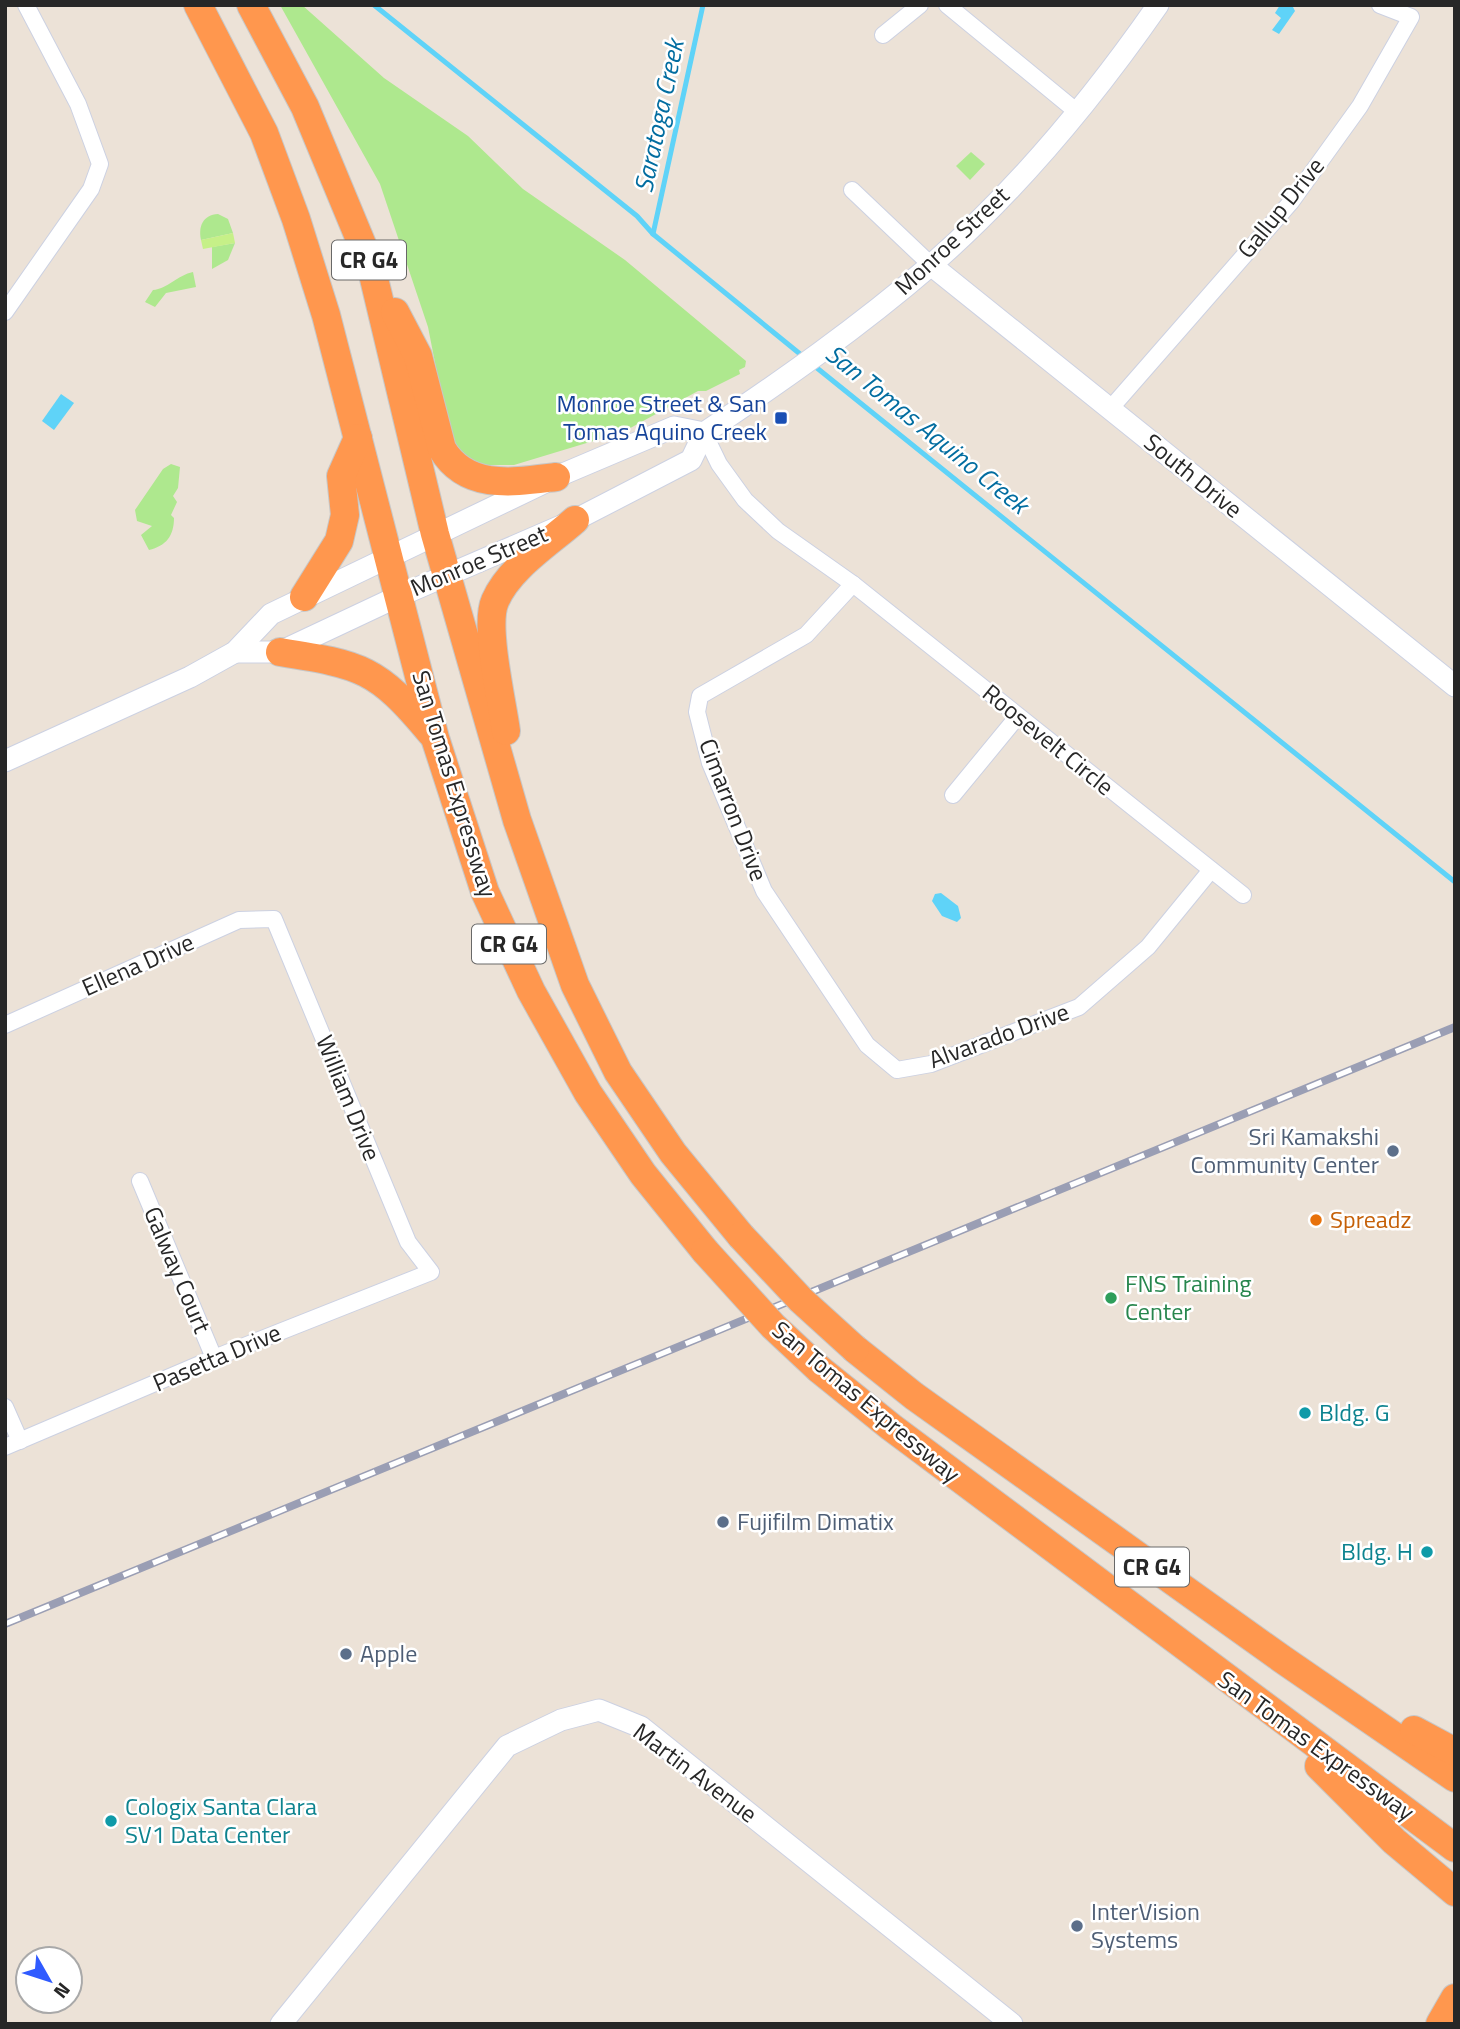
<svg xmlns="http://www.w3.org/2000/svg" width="1460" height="2029" viewBox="0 0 1460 2029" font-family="'Titillium Web',sans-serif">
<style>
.green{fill:#aee88e}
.pitch{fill:#c6f088}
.water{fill:#5fd3f8}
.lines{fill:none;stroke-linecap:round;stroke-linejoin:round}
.stream{stroke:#5fd3f8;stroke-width:5}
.street-casing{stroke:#ccd1e2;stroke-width:18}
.secondary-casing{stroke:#ccd1e2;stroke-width:23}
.highway-casing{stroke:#c7c7c7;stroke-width:30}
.street{stroke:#fff;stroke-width:16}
.secondary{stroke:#fff;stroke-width:21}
.highway{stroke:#ff974e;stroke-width:28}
.rail-casing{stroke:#9a9eb4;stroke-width:8}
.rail{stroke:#fff;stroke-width:5;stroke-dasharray:16;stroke-linecap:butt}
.highway-bridge-casing{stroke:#c7c7c7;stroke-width:30;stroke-linecap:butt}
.highway-bridge{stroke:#ff974e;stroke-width:28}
.transit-dot{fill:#1a4fb4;stroke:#fff;stroke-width:2.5}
.service-dot{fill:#5c6f8a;stroke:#fff;stroke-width:2.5}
.food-dot{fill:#e8710a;stroke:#fff;stroke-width:2.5}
.leisure-dot{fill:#2e9e5b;stroke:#fff;stroke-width:2.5}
.culture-dot{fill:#0f9aa8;stroke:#fff;stroke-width:2.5}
.labels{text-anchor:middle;stroke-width:5;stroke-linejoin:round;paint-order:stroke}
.shield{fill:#fff;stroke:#686868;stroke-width:2}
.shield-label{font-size:23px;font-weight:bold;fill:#272727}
.street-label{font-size:24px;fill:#272727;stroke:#fff}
.transit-label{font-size:24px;fill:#164399;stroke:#fff;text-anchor:end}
.service-label{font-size:24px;fill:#4e5e75;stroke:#fff;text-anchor:start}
.food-label{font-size:24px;fill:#c56008;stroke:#fff;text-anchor:start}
.leisure-label{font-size:24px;fill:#27864d;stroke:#fff;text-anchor:start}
.culture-label{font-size:24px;fill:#0d838f;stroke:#fff;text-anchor:start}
.water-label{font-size:26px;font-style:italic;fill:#026da0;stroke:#fff}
</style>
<rect width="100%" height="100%" fill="#ece2d7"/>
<g class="green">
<polygon points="280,5 302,5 384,78 468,136 523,189 625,260 746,361 745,367 739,370 740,374 706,391 698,391 623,432 514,465 479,465 462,455 450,439 428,327 380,184"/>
<polygon points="971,152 985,164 970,180 956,166"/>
<path d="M218,214L228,219L233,233L201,240C198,226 203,215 218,214Z"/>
<polygon points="235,243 228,260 212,269 212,247"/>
<path d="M193,272L196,287L166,293L155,307L145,302L153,290C167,289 178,275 193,272Z"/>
<path d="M171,464L180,467L178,488L173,496L177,502L171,515L174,518C174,536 166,546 149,550L141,535L152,526L137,521L135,510L163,469Z"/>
</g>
<polygon class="pitch" points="233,233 235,243 203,249 201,240"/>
<g class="water">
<polygon points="1280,5 1292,5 1295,11 1279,34 1272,30 1281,18 1275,13"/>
<polygon points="61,394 74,403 54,430 42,421"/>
<polygon points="941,893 958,906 961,918 957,922 942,916 932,901 935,894"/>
</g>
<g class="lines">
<g class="stream">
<polyline points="374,5 637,216 653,234 805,358"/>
<polyline points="653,234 703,5"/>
<polyline points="812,364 1455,882"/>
</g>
<defs>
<g id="street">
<polyline points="947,5 1076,111"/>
<polyline points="883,35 920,5"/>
<polyline points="852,190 931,265"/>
<polyline points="5,312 91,189 100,164 78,104 26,5"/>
<polyline points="1110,409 1291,202 1360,106 1411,17 1380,5"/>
<polyline points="704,433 719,464 745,500 778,531 853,584 1243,895"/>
<polyline points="853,584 806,635 700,696 697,712 710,763 764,891 867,1045 897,1070 931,1064 1079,1007 1148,947 1211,870"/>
<polyline points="953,795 1018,716"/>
<polyline points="5,1025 239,920 274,919 408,1242 431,1272 214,1358 5,1447"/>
<polyline points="140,1181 214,1358"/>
<polyline points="5,1407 20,1441"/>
</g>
<g id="secondary">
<polyline points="931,265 1455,686"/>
<path d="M235,652H280L399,596L575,520L691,460L704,433C782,381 859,327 931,265C1015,192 1094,97 1158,5"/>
<polyline points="5,761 190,677 235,652 271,614 556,477 674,427 704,433"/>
<polyline points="281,2024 507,1746 561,1720 599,1710 641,1727 1012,2024"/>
</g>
<g id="highway">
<polyline points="198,5 264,133 296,219 326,315 435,738 485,892 531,991 588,1093 643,1174 705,1251"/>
<polyline points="251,5 305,107 371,266 435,534 517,820 575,985 618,1072 673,1153 741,1236"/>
<path d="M395,312L418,356L442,449C467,491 515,482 556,477"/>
<polyline points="304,597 339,541 345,515 341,476 358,438"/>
<path d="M280,652C362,665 377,668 431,733"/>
<path d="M506,731C502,701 484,626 495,601C509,568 549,543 575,520"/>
<polyline points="855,1349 914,1396 1282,1659 1455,1778"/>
<polyline points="819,1369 891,1427 1455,1848"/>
<polyline points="1414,1730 1455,1752"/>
<polyline points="1319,1766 1394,1841 1455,1892"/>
<polyline points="1440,2024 1455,1998"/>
</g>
</defs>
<use href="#street" class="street-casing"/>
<use href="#secondary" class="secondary-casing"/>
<use href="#highway" class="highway-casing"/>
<use href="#street" class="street"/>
<use href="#secondary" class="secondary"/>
<use href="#highway" class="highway"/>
<defs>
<polyline id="rail" points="5,1624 1455,1027"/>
</defs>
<use href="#rail" class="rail-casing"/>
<use href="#rail" class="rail"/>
<defs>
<g id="highway-bridge">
<polyline points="741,1236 801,1300 855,1349"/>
<polyline points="705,1251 773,1326 819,1369"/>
</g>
</defs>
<use href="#highway-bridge" class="highway-bridge-casing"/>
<use href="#highway-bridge" class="highway-bridge"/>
</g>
<rect class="transit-dot" x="774" y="411" width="14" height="14" rx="3.5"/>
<g class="service-dot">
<circle cx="1393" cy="1151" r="7"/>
<circle cx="723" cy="1522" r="7"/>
<circle cx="346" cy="1654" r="7"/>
<circle cx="1077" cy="1926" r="7"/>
</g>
<circle class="food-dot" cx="1316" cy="1220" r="7"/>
<circle class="leisure-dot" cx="1111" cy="1298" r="7"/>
<g class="culture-dot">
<circle cx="1305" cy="1413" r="7"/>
<circle cx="1427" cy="1552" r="7"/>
<circle cx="111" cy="1821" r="7"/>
</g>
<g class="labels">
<g class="shield">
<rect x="332" y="240.5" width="74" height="39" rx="5"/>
<rect x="472" y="924.5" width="74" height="39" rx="5"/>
<rect x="1115" y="1547.5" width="74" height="39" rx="5"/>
</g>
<g class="shield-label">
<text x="369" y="268">CR G4</text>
<text x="509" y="952">CR G4</text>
<text x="1152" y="1575">CR G4</text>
</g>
<g class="street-label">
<text transform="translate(1281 208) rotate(-51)" y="8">Gallup Drive</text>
<text transform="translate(952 241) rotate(-43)" y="8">Monroe Street</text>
<text transform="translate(1193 476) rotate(39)" y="8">South Drive</text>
<text transform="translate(479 561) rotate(-23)" y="8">Monroe Street</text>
<text transform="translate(1048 740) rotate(39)" y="8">Roosevelt Circle</text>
<text transform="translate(454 784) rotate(73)" y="8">San Tomas Expressway</text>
<text transform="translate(733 810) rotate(69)" y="8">Cimarron Drive</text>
<text transform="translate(138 965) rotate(-24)" y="8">Ellena Drive</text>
<text transform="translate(999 1036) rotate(-20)" y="8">Alvarado Drive</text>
<text transform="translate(348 1098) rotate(68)" y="8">William Drive</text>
<text transform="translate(177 1270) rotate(67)" y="8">Galway Court</text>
<text transform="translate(217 1358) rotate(-23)" y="8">Pasetta Drive</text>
<text transform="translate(866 1402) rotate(40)" y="8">San Tomas Expressway</text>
<text transform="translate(1316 1746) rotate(36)" y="8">San Tomas Expressway</text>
<text transform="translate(695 1773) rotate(37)" y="8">Martin Avenue</text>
</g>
<g class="transit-label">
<text x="767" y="412">Monroe Street &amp; San<tspan x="767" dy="28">Tomas Aquino Creek</tspan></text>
</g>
<g class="service-label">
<text x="1379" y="1145" text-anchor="end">Sri Kamakshi<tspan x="1379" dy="28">Community Center</tspan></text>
<text x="737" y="1530">Fujifilm Dimatix</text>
<text x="360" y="1662">Apple</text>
<text x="1091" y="1920">InterVision<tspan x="1091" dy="28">Systems</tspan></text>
</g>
<g class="food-label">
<text x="1330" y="1228">Spreadz</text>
</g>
<g class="leisure-label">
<text x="1125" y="1292">FNS Training<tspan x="1125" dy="28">Center</tspan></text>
</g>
<g class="culture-label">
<text x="1319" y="1421">Bldg. G</text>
<text x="1413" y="1560" text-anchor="end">Bldg. H</text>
<text x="125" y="1815">Cologix Santa Clara<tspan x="125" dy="28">SV1 Data Center</tspan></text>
</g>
<g class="water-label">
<text transform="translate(659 116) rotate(-78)" y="9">Saratoga Creek</text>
<text transform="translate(927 429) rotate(39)" y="9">San Tomas Aquino Creek</text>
</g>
</g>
<rect width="1460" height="2029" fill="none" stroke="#272727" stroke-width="14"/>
<g transform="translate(49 1980) rotate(129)"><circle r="33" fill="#ffffff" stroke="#a9a9a9" stroke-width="2"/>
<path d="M0-5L12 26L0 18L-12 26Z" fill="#305bff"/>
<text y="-10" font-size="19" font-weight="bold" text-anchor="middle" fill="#272727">N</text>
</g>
</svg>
